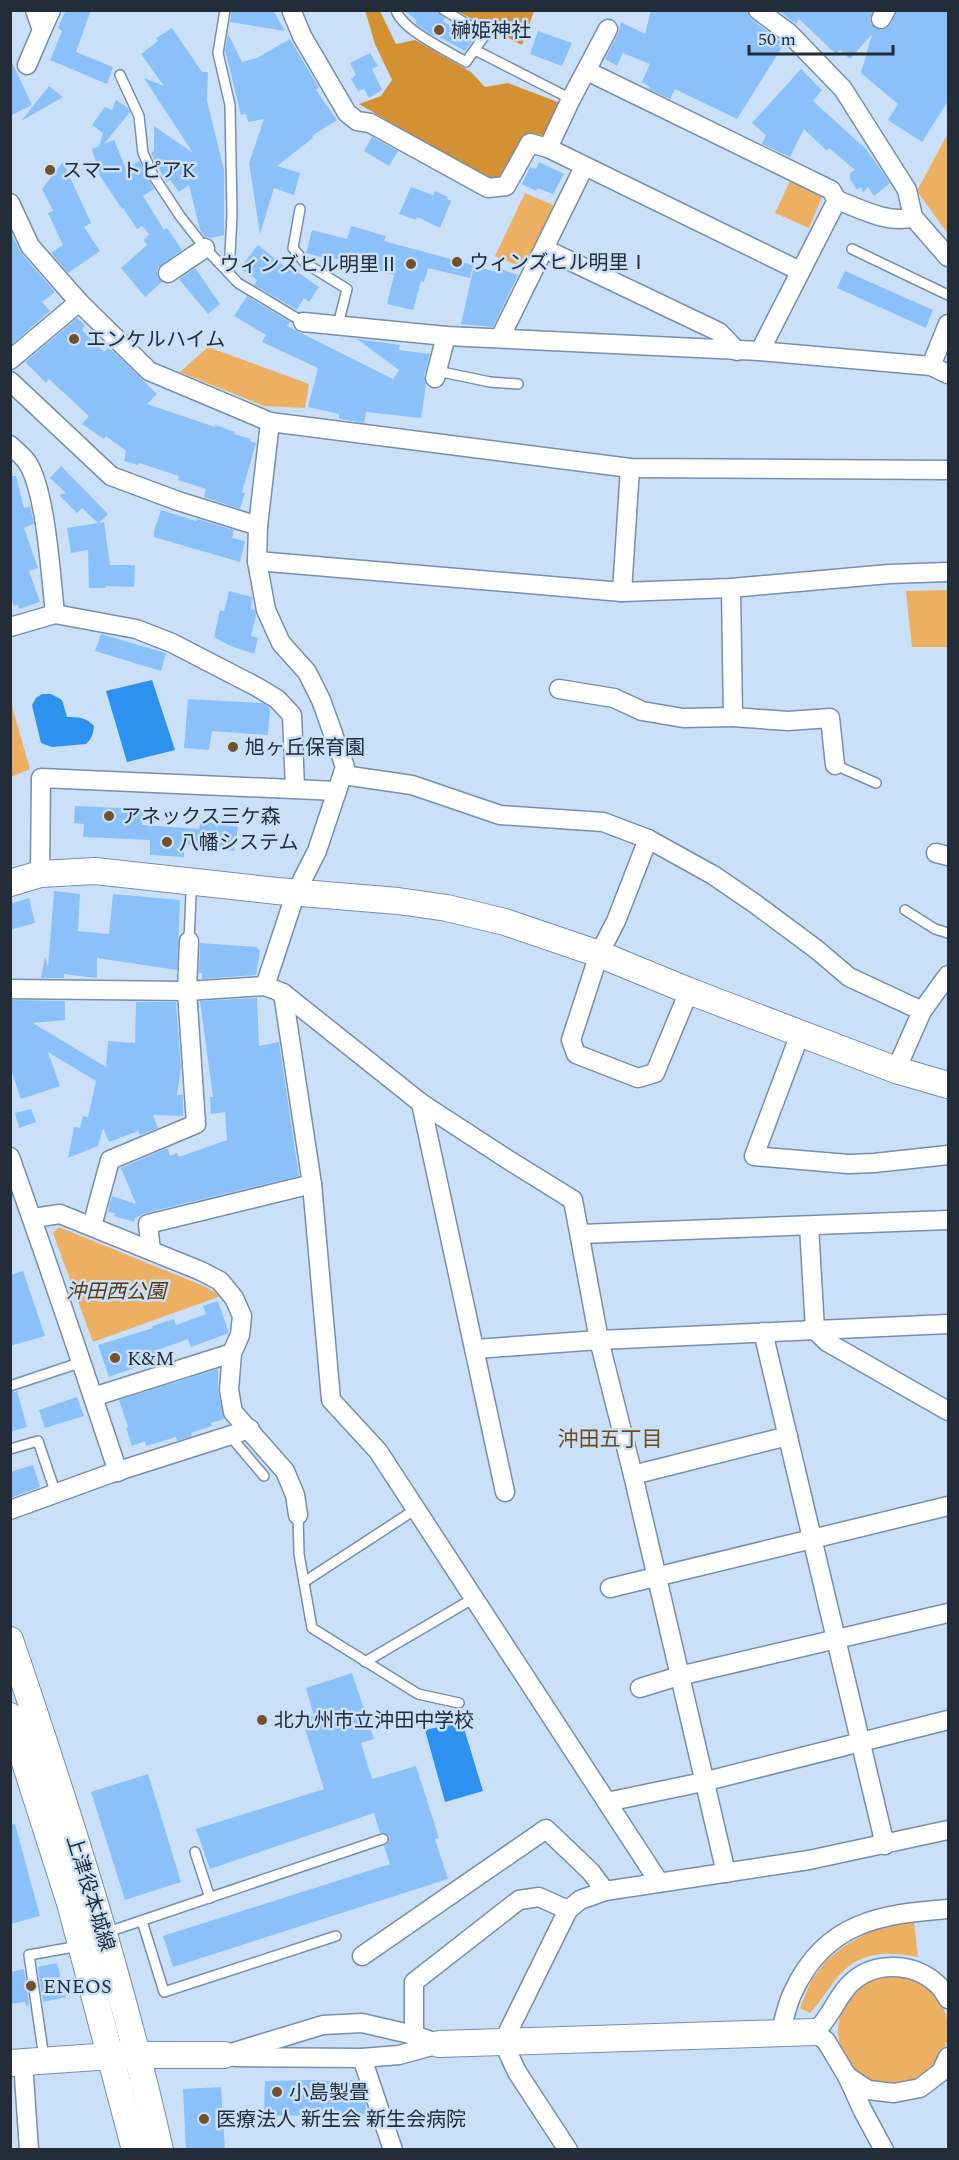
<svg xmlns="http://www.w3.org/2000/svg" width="959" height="2160" viewBox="0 0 959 2160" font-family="Spectral,'Noto Sans JP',serif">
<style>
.green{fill:#edb063}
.forest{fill:#d49133}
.water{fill:#2d92ef}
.building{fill:#8bc1fa}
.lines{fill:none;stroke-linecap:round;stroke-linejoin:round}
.lane-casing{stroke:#758fac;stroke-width:12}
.street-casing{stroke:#758fac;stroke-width:21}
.secondary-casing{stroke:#758fac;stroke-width:28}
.lane{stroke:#fff;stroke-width:9}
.street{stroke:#fff;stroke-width:18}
.secondary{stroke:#fff;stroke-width:26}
.poi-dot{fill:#735229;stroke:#cae0f9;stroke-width:2}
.labels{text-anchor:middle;stroke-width:5;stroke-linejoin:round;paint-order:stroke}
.poi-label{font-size:20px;fill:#222d39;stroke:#cae0f9;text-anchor:start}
.park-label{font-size:20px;font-style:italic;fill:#5b3904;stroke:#cae0f9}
.street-label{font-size:20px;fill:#222d39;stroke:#cae0f9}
.neighbourhood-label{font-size:21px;fill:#6e4a19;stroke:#cae0f9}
</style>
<rect width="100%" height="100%" fill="#cae0f9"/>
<g class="green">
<polygon points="948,133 948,234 917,191"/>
<polygon points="791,179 823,195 809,228 775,213"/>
<polygon points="525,193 558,207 526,269 495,256"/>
<polygon points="208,347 309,384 305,408 264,406 180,372"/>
<polygon points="948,590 948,647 912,647 906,591"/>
<polygon points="10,699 30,769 11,777 10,777"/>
<polygon points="59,1227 206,1287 221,1296 93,1342 53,1233"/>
<path d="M914,1921L918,1957C883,1950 855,1952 833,1983C825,1993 819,2003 810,2013L800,2008L811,1981L826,1961L843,1947L879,1926Z"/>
<circle cx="893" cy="2030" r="55"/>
</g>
<g class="forest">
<polygon points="365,10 380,11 396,44 415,40 471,72 485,87 508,83 563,104 547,136 531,133 502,177 486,178 359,104 381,96 392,80 375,44"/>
<polygon points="460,11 460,10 534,11 522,45 459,12"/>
</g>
<g class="water">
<polygon points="152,680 175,750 127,762 106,691"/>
<path d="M42,694H51L62,700L67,717C78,717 86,717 94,726C93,734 92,739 86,744L52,747L41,743L32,705L36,698Z"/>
<polygon points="462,1722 483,1791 445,1802 425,1730"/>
</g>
<g class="building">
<polygon points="66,10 91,10 76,52 113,67 107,84 50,60 62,31 58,28"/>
<polygon points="232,10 273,10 285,31 230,22"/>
<polygon points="404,10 437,10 445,18 443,21 473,40 465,51 436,35 435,36 430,34 415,23 417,21"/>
<polygon points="651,10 747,10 751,19 784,44 737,119 675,89 670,99 649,89 650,87 642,82 650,64 623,53 617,66 605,59 618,34 621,22 645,34"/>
<polygon points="778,10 873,10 870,19 871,24 881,30 890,25 897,10 948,10 948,101 922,142 888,120 898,104 861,73 872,34 850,59 840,50 836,54 799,19 796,24"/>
<polygon points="172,28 202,72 208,72 207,101 224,170 224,235 211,238 205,237 200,230 189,185 179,192 170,180 166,182 151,153 154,151 154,126 193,153 144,78 164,86 141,54 158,41 156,38"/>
<polygon points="538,31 572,43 562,66 530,54"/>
<polygon points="228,34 242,62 257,58 290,39 319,88 316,90 337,120 312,136 313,138 277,166 300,173 294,195 274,188 260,234 249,163 264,119 248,122 246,114 241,115 225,50"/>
<polygon points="370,53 378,66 372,69 382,90 369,98 364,89 358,91 351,79 356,75 350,63"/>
<polygon points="10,58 32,105 10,116"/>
<polygon points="801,69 822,90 813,101 866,149 890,183 874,196 868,187 863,192 861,187 857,190 850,179 850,173 855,170 829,148 827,151 804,129 790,157 762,144 766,135 752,123"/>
<polygon points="49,86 63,97 23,120 22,120"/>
<polygon points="116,100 128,108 130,112 104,144 114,140 126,169 139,161 154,189 143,196 164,230 167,228 182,250 158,268 157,274 162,282 145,297 121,268 147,245 144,240 149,234 142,226 137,229 123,208 122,209 100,176 92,149 99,146 103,133 92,125 105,107 112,110"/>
<polygon points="372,137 398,151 389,166 364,151"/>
<polygon points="63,162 91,223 84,227 100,251 68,273 51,253 63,245 48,213 53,211 42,189"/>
<polygon points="539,162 564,174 553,194 537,188 536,191 522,184 530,167 536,169"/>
<polygon points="411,187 433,195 435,191 448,197 447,199 451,201 440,228 417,217 416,220 399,214"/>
<polygon points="351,226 386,236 384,241 473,265 470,278 428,268 424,282 421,281 413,310 387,304 394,275 333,258 332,260 306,253 312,230 347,239"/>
<polygon points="10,231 21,253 55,292 42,302 50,311 12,344"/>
<polygon points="258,245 289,270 291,268 319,287 309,302 304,298 297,310 254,285 257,280 240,268"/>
<polygon points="474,266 500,273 501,269 518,275 493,327 461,324"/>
<polygon points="195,268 220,304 208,314 179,279"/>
<polygon points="845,271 933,310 926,328 837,288"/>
<polygon points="247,296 290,322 287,326 393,379 399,370 357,339 400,345 399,350 430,354 424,375 426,384 421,418 366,412 364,423 346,420 339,418 339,414 308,407 318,368 262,342 266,335 234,316"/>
<polygon points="77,318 85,325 82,330 104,352 108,348 114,352 157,394 147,404 215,427 215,425 235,432 234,434 251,439 250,441 256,443 242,492 245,493 240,509 204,497 206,489 178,480 179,476 139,463 138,465 124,461 126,451 106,436 104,439 82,424 89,416 49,379 46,383 25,362"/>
<polygon points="61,466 108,514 99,523 104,522 110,565 135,565 134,587 106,586 106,588 89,588 88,550 71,553 67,528 98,523 82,508 77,513 59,495 66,493 50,478"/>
<polygon points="10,476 16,476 24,508 30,506 34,524 24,528 38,568 29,571 40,602 19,609 18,605 14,606 10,597"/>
<polygon points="161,510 196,521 197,519 234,530 232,538 245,541 240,562 154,537 154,531"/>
<polygon points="229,591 252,597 251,609 255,610 256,616 251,636 258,638 254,654 228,645 214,637 220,610 224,611"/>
<polygon points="101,634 166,653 161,671 95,651"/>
<polygon points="188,699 263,703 270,708 268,735 212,731 209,750 184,748"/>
<polygon points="75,806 143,809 142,825 199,829 201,821 238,827 234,851 184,844 184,857 150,855 150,840 83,837 84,824 74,823"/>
<polygon points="54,891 80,894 78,931 109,934 113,894 180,900 177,970 97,958 97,978 64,974 64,978 41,978 45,956 48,968"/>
<polygon points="29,898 35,923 10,930 10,904"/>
<polygon points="200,943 257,947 257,949 260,950 256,975 202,979 202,973 199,973"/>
<polygon points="257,998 259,1046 279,1042 299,1176 145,1213 135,1218 134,1222 114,1216 115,1213 108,1212 112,1196 136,1204 121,1168 165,1149 168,1149 170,1156 177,1153 179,1157 227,1140 225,1112 211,1114 210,1097 213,1097 200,1001"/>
<polygon points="10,1000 65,1001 65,1020 33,1023 106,1067 108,1041 135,1043 136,1002 176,1002 181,1068 177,1095 183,1095 183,1116 153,1115 158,1128 140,1135 138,1131 109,1142 103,1128 98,1146 68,1158 74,1127 80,1128 83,1116 88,1117 96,1081 48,1052 60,1086 21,1099 10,1067"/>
<polygon points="31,1109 36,1122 19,1128 15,1113"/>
<polygon points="23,1271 45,1336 10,1346 10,1275"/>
<polygon points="218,1301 229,1333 191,1347 188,1339 155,1351 158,1359 109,1377 98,1345 153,1328 152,1326 174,1319 176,1325 206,1314 203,1306"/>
<polygon points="218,1369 218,1392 224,1419 211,1423 212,1426 191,1433 192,1436 177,1441 176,1437 146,1446 145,1441 132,1446 126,1428 128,1427 119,1400"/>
<polygon points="17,1391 27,1427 10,1432 10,1393"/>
<polygon points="77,1397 84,1416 45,1428 39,1410"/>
<polygon points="33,1465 40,1487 10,1498 10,1472"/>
<polygon points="352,1673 374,1739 361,1743 372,1779 416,1766 439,1838 435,1839 448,1879 173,1967 163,1936 390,1864 384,1846 388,1843 390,1837 385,1833 380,1833 374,1813 210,1869 196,1829 324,1789 302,1719 314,1716 306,1688"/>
<polygon points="148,1774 181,1882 125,1900 91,1792"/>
<polygon points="15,1824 40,1916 10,1924 10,1825"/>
<polygon points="57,1963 66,1997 43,2002 38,1967"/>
<polygon points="24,1969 29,2005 26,2006 25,2002 10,2004 10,1972"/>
<polygon points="314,2080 350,2082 350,2080 358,2080 366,2104 366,2114 264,2116 265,2081"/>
<polygon points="221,2087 225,2150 186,2150 183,2089"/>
</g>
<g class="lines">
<defs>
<g id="lane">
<polyline points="225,10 218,53 230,105 232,215 229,273"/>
<path d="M396,10C402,30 448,51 466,62L485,35L444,10"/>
<polyline points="475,50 571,99"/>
<polyline points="120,75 139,116 143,153 153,175 180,216 205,248 238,283 303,322"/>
<polyline points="300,209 293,248 305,263 347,289 338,325"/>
<polyline points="852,249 948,295"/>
<polyline points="437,371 490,382 518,384"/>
<polyline points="835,765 876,783"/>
<polyline points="905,910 935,929 948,933"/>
<polyline points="189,941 191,894"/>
<polyline points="10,1386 79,1363"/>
<polyline points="231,1437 264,1476"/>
<polyline points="10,1449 38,1441 56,1494"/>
<polyline points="298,1515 299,1554 312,1628 418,1694 459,1703"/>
<polyline points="304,1582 416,1509"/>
<polyline points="365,1662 474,1598"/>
<polyline points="195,1852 210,1898"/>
<polyline points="142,1921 164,1992 336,1936"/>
<polyline points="105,1933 383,1839"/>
<polyline points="44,2058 29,1955 79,1946"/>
</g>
<g id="street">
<path d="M758,10L789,33L843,89L907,190L913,217C889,225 859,208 837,200L760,351"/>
<polyline points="292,12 302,36 347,113 357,121 370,123 488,188 506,186 530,143 548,148"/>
<polyline points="881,19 886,10"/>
<polyline points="608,29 571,99 548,148 800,271"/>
<polyline points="42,30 51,10"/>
<polyline points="27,65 42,30 35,10"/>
<polyline points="587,71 831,190 837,200"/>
<polyline points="10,203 30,246 79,302 149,371 270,422 630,468 948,470"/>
<polyline points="913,217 948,257"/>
<polyline points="545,249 719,332 737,351"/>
<polyline points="168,273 205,248"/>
<polyline points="303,322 446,336 760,351 931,366 948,374"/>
<polyline points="500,338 584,167"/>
<polyline points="10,360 79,302"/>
<polyline points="931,366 948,324"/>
<polyline points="435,378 446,336"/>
<polyline points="10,381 111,476 178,501 258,526"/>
<path d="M10,445C16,451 23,456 27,462C46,490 51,578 55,614"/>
<polyline points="257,561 622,592 731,588 889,574 948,572"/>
<polyline points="731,588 733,717 788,721 830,718 835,765"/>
<polyline points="622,592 630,468"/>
<polyline points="10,627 55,614 136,629 172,643 257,687 277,699 292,715 295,788"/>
<polyline points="559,689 614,698 642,711 683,718 733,717"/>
<polyline points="343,775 412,785 500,815 603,822 648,839 713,875 754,903 816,949 849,977 922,1011"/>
<polyline points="648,839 616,921 599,954 571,1040 576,1054 638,1078 655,1073 689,991"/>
<polyline points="936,853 948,856"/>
<polyline points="40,874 41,778 337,791"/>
<polyline points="265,986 296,892 317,851 345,767 321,700 307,672 281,643 266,610 257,561 258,526 270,422"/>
<polyline points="10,989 187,991 265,986 283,993 421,1103 507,1159 573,1200 599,1340 633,1475 726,1873"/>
<polyline points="283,993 312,1184 331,1400 378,1451 659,1882"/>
<polyline points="800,1034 754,1156 848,1164 874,1163 948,1155"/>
<polyline points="896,1070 922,1011 948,975"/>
<polyline points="421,1103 505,1492"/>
<path d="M10,1157C47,1261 83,1366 118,1472"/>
<polyline points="33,1218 60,1214 201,1271 220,1281 234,1298 242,1316 240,1335 232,1353 229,1390 233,1412 285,1471 295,1495 298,1515"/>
<polyline points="92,1226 110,1160 196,1124 187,991 189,941"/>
<polyline points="809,1226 815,1330 827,1342 948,1411"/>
<polyline points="581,1234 948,1220"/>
<polyline points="151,1250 148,1224 312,1184"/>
<polyline points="763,1332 885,1845"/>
<polyline points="475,1349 599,1340 948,1324"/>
<polyline points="93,1397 232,1353"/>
<polyline points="633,1475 788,1436"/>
<polyline points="10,1510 109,1474 250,1429"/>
<polyline points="610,1588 948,1506"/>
<polyline points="640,1688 679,1676 948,1613"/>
<polyline points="607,1802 703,1782 948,1720"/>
<polyline points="362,1956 546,1829 591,1872 605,1891"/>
<path d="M948,1999C945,1994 942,1988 937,1984C912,1961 871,1961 848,1986C835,2001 830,2018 815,2032L826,2041L847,2076L868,2090L894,2093L920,2088L941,2072L948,2057"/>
<path d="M780,2034C784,2020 787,2003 794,1990C826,1922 881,1914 948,1909"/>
<polyline points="414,2035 414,1982 519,1900 539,1897 568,1910"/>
<polyline points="224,2055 323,2025 362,2023 414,2035 439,2044"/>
<polyline points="234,2057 362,2058 399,2055 439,2044"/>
<polyline points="362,2058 393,2150"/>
<polyline points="23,2062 29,2150"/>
<polyline points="847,2076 863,2111 884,2150"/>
<polyline points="568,2150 517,2072 503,2042 568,1910 580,1900 605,1891 809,1860 948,1830"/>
</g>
<g id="secondary">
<polyline points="10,883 40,874 95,871 277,891 398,901 447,908 505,922 599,954 689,991 896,1070 948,1085"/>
<path d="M10,1640C67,1808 121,1977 160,2150"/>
<polyline points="10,1716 70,1903 135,2150"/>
<polyline points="439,2044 815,2032"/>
<polyline points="10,2063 126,2055 224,2055"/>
</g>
</defs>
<use href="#lane" class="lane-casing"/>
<use href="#street" class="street-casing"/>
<use href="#secondary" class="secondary-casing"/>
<use href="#lane" class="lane"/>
<use href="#street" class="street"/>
<use href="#secondary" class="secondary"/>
</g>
<g class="poi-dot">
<circle cx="439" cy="30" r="6"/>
<circle cx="50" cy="170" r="6"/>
<circle cx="457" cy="262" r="6"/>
<circle cx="411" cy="264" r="6"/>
<circle cx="74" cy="339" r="6"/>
<circle cx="233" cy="747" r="6"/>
<circle cx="109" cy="816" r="6"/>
<circle cx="167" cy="842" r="6"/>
<circle cx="115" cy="1358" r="6"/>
<circle cx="262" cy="1720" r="6"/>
<circle cx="31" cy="1986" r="6"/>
<circle cx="277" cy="2092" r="6"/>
<circle cx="204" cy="2119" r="6"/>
</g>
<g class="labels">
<g class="poi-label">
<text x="451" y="37">榊姫神社</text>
<text x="62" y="177">スマートピアK</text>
<text x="469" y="269">ウィンズヒル明里Ⅰ</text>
<text x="399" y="271" text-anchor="end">ウィンズヒル明里Ⅱ</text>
<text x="86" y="346">エンケルハイム</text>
<text x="245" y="754">旭ヶ丘保育園</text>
<text x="121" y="823">アネックス三ケ森</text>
<text x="179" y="849">八幡システム</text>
<text x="127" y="1365">K&amp;M</text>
<text x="274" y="1727">北九州市立沖田中学校</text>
<text x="43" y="1993">ENEOS</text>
<text x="289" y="2099">小島製畳</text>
<text x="216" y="2126">医療法人 新生会 新生会病院</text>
</g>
<g class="park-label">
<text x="116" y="1298">沖田西公園</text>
</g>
<g class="street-label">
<text transform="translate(91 1893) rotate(73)" y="7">上津役本城線</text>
</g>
<g class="neighbourhood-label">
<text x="610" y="1446">沖田五丁目</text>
</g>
</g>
<rect width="959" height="2160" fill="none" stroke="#222d39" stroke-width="24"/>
<path d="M749 45v9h144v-9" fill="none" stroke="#222d39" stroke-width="3"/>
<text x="758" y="45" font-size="18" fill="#222d39" stroke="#cae0f9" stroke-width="4.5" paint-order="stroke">50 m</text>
</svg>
